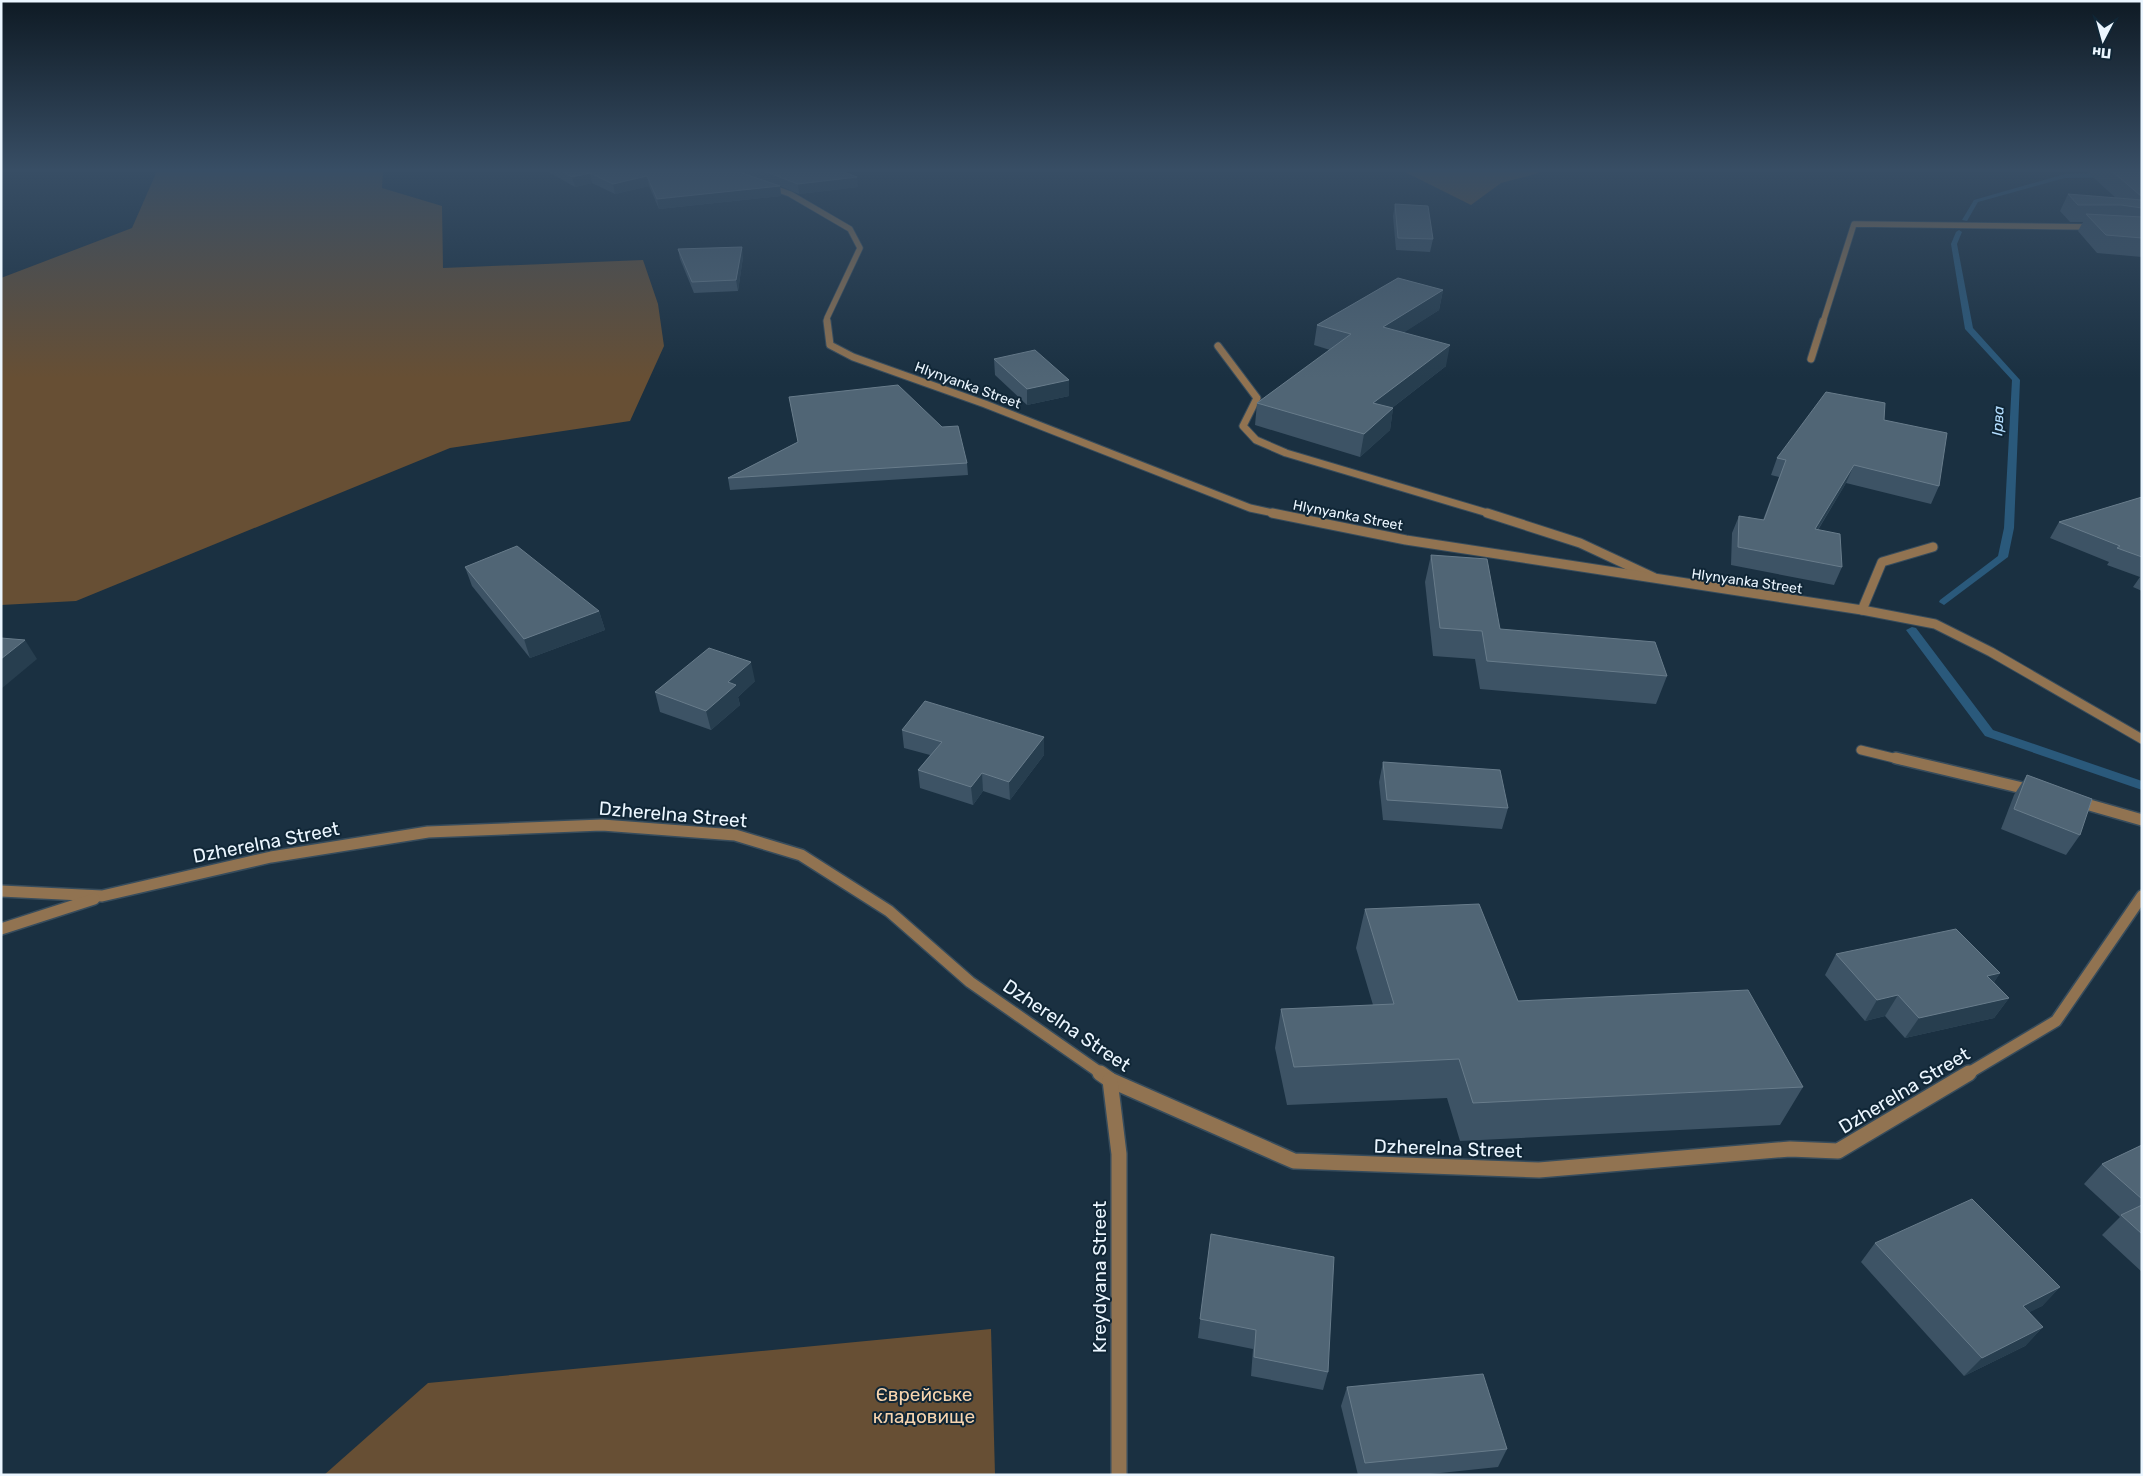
<svg xmlns="http://www.w3.org/2000/svg" width="2143" height="1476" viewBox="0 0 2143 1476" font-family="Rubik,sans-serif">
<style>
.green{fill:#674f34}
.lines{fill:none;stroke-linecap:round;stroke-linejoin:round}
.stream{fill:#2a597b;fill-rule:evenodd}
.service-far2-casing{stroke:#374c5c;stroke-width:9}
.service-far1-casing{stroke:#374c5c;stroke-width:11}
.service-casing{stroke:#374c5c;stroke-width:14}
.minor-far4-casing{stroke:#374c5c;stroke-width:7}
.minor-far3-casing{stroke:#374c5c;stroke-width:9}
.minor-far2-casing{stroke:#374c5c;stroke-width:11}
.minor-far1-casing{stroke:#374c5c;stroke-width:14}
.minor-casing{stroke:#374c5c;stroke-width:18}
.service-far2{stroke:#917351;stroke-width:7}
.service-far1{stroke:#917351;stroke-width:9}
.service{stroke:#917351;stroke-width:11}
.minor-far4{stroke:#917351;stroke-width:5.5}
.minor-far3{stroke:#917351;stroke-width:7}
.minor-far2{stroke:#917351;stroke-width:9}
.minor-far1{stroke:#917351;stroke-width:11}
.minor{stroke:#917351;stroke-width:15}
.wall{fill:#3d5365;fill-rule:evenodd}
.shaded-wall{fill:#273e4f}
.building{fill:#506575;stroke:#687c8b}
.labels{text-anchor:middle;stroke-width:4;stroke-linejoin:round;paint-order:stroke}
.far-street-label{font-size:14px;fill:#ebf6ff;stroke:#102636}
.far-water-label{font-size:15px;font-style:italic;fill:#b4deff;stroke:#102636}
.near-street-label{font-size:19px;fill:#ebf6ff;stroke:#102636}
.near-park-label{font-size:19px;fill:#f7d4ae;stroke:#102636}
</style>
<rect width="100%" height="100%" fill="#1a3041"/>
<g class="green">
<polygon points="157,171 383,171 382,188 442,206 443,268 643,260 658,304 664,346 630,421 450,448 76,601 1,605 1,278 132,228"/>
<polygon points="1403,171 1536,171 1539,173 1501,183 1471,205"/>
<polygon points="991,1329 995,1475 324,1475 428,1383"/>
</g>
<g class="lines">
<g class="stream">
<polygon points="2142,173 2142,177 2065,178 1978,202 1967,221 1962,220 1974,200 2065,174"/>
<polygon points="1959,230 1962,232 1957,244 1973,328 2020,380 2014,528 2008,557 1944,605 1939,602 1940,600 1998,556 2004,528 2012,380 1965,329 1951,244 1956,232"/>
<polygon points="1912,627 1916,628 1993,730 2142,781 2142,790 1985,736 1906,630"/>
</g>
<defs>
<polyline id="service-far2" points="1218,346 1257,398 1243,426 1256,440 1286,453 1491,514"/>
<g id="service-far1">
<polyline points="1487,513 1580,543 1653,577"/>
<polyline points="1861,750 1902,760"/>
</g>
<g id="service">
<polyline points="1896,758 2031,790"/>
<polyline points="2079,802 2142,820"/>
</g>
<g id="minor-far4">
<polyline points="768,186 790,194 850,229 860,248 827,318 827,322"/>
<polyline points="1823,322 1854,224 2093,227"/>
</g>
<g id="minor-far3">
<polyline points="827,321 830,345 853,357 985,404 1250,508 1278,514"/>
<polyline points="1811,359 1823,321"/>
</g>
<g id="minor-far2">
<polyline points="1272,513 1406,540 1862,610 1935,624 1991,652 2142,739"/>
<polyline points="1862,610 1882,562 1933,547"/>
</g>
<g id="minor-far1">
<polyline points="1,891 102,896 271,857 428,832 602,825 735,835 801,855 889,911 970,982 1102,1074"/>
<polyline points="1,929 94,899"/>
<polyline points="1967,1074 2056,1021 2142,896"/>
</g>
<g id="minor">
<polyline points="1100,1073 1110,1080 1294,1161 1539,1170 1790,1149 1838,1151 1969,1073"/>
<polyline points="1110,1080 1119,1154 1119,1475"/>
</g>
</defs>
<use href="#service-far2" class="service-far2-casing"/>
<use href="#service-far1" class="service-far1-casing"/>
<use href="#service" class="service-casing"/>
<use href="#minor-far4" class="minor-far4-casing"/>
<use href="#minor-far3" class="minor-far3-casing"/>
<use href="#minor-far2" class="minor-far2-casing"/>
<use href="#minor-far1" class="minor-far1-casing"/>
<use href="#minor" class="minor-casing"/>
<use href="#service-far2" class="service-far2"/>
<use href="#service-far1" class="service-far1"/>
<use href="#service" class="service"/>
<use href="#minor-far4" class="minor-far4"/>
<use href="#minor-far3" class="minor-far3"/>
<use href="#minor-far2" class="minor-far2"/>
<use href="#minor-far1" class="minor-far1"/>
<use href="#minor" class="minor"/>
</g>
<g class="wall">
<path d="M547,171H841L858,187L799,194L780,186L781,196L659,209L649,186L615,194L592,183L575,187ZM743,173L746,174L766,181Z"/>
<polygon points="2086,171 2142,171 2142,257 2097,253 2078,231 2083,222 2070,222 2060,211 2068,194 2116,198"/>
<polygon points="1395,204 1433,239 1430,252 1396,250 1393,216"/>
<polygon points="678,249 743,257 738,291 694,293 680,259"/>
<polygon points="1443,290 1439,310 1404,332 1446,366 1392,408 1393,408 1390,430 1360,457 1255,425 1257,403 1330,350 1314,345 1317,325"/>
<polygon points="994,359 1069,396 1027,405 995,375"/>
<polygon points="789,397 942,427 967,463 968,475 730,490 728,478 798,442"/>
<polygon points="1884,420 1939,486 1931,504 1846,483 1818,530 1842,567 1834,585 1731,565 1732,533 1739,516 1763,520 1779,477 1771,475 1777,458"/>
<polygon points="2142,497 2142,591 2133,587 2140,577 2107,565 2109,562 2050,538 2059,522"/>
<polygon points="1431,555 1500,629 1667,676 1656,704 1480,689 1475,659 1433,656 1425,582"/>
<polygon points="465,567 599,611 605,630 530,658 472,586"/>
<polygon points="755,681 738,697 740,705 711,730 660,712 655,692"/>
<polygon points="902,730 1044,737 1044,755 1010,800 983,791 973,805 920,788 918,770 930,755 904,748"/>
<polygon points="1383,762 1508,808 1502,829 1383,820 1379,782"/>
<polygon points="2027,775 2080,835 2066,855 2001,829 2014,795"/>
<polygon points="1365,909 1518,1001 1803,1087 1780,1125 1460,1141 1447,1098 1287,1105 1275,1048 1281,1009 1373,1005 1356,948"/>
<polygon points="1836,954 2000,973 1994,982 2009,998 1994,1018 1905,1038 1885,1016 1865,1021 1825,975"/>
<polygon points="2142,1145 2142,1272 2102,1235 2120,1217 2084,1184 2102,1164"/>
<polygon points="1211,1234 1328,1372 1323,1390 1251,1376 1253,1349 1198,1338"/>
<polygon points="1875,1243 2060,1287 2042,1306 2029,1312 2043,1327 2025,1346 1964,1376 1861,1262"/>
<polygon points="1347,1387 1507,1449 1498,1467 1421,1475 1358,1475 1341,1406"/>
</g>
<g class="shaded-wall">
<polygon points="590,173 592,183 575,187 572,177"/>
<polygon points="647,176 649,186 615,194 613,184"/>
<polygon points="857,177 858,187 799,194 798,184"/>
<polygon points="780,186 781,196 659,209 657,199"/>
<polygon points="742,247 743,257 738,291 736,280"/>
<polygon points="1443,290 1439,310 1380,348 1383,327"/>
<polygon points="1450,345 1446,366 1370,425 1373,403"/>
<polygon points="1069,380 1069,396 1027,405 1027,389"/>
<polygon points="1393,408 1390,430 1360,457 1364,434"/>
<polygon points="1854,465 1846,483 1807,547 1815,529"/>
<polygon points="599,611 605,630 530,658 524,639"/>
<polygon points="25,640 37,659 1,689 1,659"/>
<polygon points="751,662 755,681 738,697 740,705 711,730 706,711 728,682"/>
<polygon points="1044,737 1044,755 1010,800 1009,782"/>
<polygon points="982,773 983,791 973,805 971,787"/>
<polygon points="2000,973 1986,994 1987,976"/>
<polygon points="1898,995 1885,1016 1865,1021 1877,1000"/>
<polygon points="2009,998 1994,1018 1905,1038 1919,1018"/>
<polygon points="2060,1287 2042,1306 2005,1325 2023,1306"/>
<polygon points="2043,1327 2025,1346 1964,1376 1982,1358"/>
</g>
<g class="building">
<polygon points="562,171 733,171 742,173 780,186 657,199 647,176 613,184 590,173 572,177"/>
<polygon points="764,171 841,171 857,177 798,184"/>
<polygon points="2112,171 2142,171 2142,197"/>
<polygon points="2068,194 2142,200 2142,208 2121,205 2078,205"/>
<polygon points="1395,204 1428,206 1433,239 1398,238"/>
<polygon points="2086,214 2142,217 2142,238 2106,235"/>
<polygon points="742,247 736,280 692,282 678,249"/>
<polygon points="1398,278 1443,290 1383,327 1450,345 1373,403 1393,408 1364,434 1257,403 1351,334 1317,325"/>
<polygon points="1035,350 1069,380 1027,389 994,359"/>
<polygon points="898,385 942,427 958,426 967,463 728,478 798,442 789,397"/>
<polygon points="1826,392 1885,403 1884,420 1947,433 1939,486 1854,465 1815,529 1840,534 1842,567 1738,547 1739,516 1764,520 1786,460 1777,458"/>
<polygon points="2142,497 2142,557 2117,548 2120,546 2059,522"/>
<polygon points="517,546 599,611 524,639 465,567"/>
<polygon points="1431,555 1487,559 1500,629 1655,642 1667,676 1487,661 1482,631 1440,628"/>
<polygon points="1,638 25,640 1,659"/>
<polygon points="709,648 751,662 728,682 736,685 706,711 655,692"/>
<polygon points="925,701 1044,737 1009,782 982,773 971,787 918,770 942,742 902,730"/>
<polygon points="1383,762 1500,770 1508,808 1387,800"/>
<polygon points="2027,775 2092,799 2080,835 2014,809"/>
<polygon points="1479,904 1518,1001 1748,990 1803,1087 1473,1103 1459,1059 1294,1067 1281,1009 1394,1004 1365,909"/>
<polygon points="1956,929 2000,973 1987,976 2009,998 1919,1018 1898,995 1877,1000 1836,954"/>
<polygon points="2142,1145 2142,1199 2102,1164"/>
<polygon points="1972,1199 2060,1287 2023,1306 2043,1327 1982,1358 1875,1243"/>
<polygon points="2142,1205 2142,1234 2121,1215"/>
<polygon points="1211,1234 1334,1257 1328,1372 1254,1357 1256,1330 1200,1319"/>
<polygon points="1483,1374 1507,1449 1365,1463 1347,1387"/>
</g>
<linearGradient id="sky" x2="0" y2="1"><stop stop-color="#0e1a24"/><stop offset="0.45" stop-color="#384e65"/><stop offset="1" stop-color="#384e65" stop-opacity="0"/></linearGradient>
<rect width="2143" height="378" fill="url(#sky)"/>
<g class="labels">
<g class="far-street-label">
<text transform="translate(968 385) rotate(20)" y="5">Hlynyanka Street</text>
<text transform="translate(1348 515) rotate(11)" y="5">Hlynyanka Street</text>
<text transform="translate(1747 581) rotate(8)" y="5">Hlynyanka Street</text>
</g>
<g class="far-water-label">
<text transform="translate(1998 421) rotate(-87)" y="5">Ірва</text>
</g>
<g class="near-street-label">
<text transform="translate(673 814) rotate(5)" y="7">Dzherelna Street</text>
<text transform="translate(266 842) rotate(-11)" y="7">Dzherelna Street</text>
<text transform="translate(1067 1025) rotate(34)" y="7">Dzherelna Street</text>
<text transform="translate(1904 1090) rotate(-31)" y="7">Dzherelna Street</text>
<text transform="translate(1448 1148) rotate(2)" y="7">Dzherelna Street</text>
<text transform="translate(1099 1277) rotate(-90)" y="7">Kreydyana Street</text>
</g>
<g class="near-park-label">
<text x="924" y="1401">Єврейське<tspan x="924" dy="22">кладовище</tspan></text>
</g>
</g>
<rect width="2143" height="1476" fill="none" stroke="#ebf6ff" stroke-width="5"/>
<g transform="translate(2103 40) rotate(186)" stroke="#102636" stroke-width="4" paint-order="stroke">
<path d="M0-4L9 19L0 12L-9 19Z" fill="#ebf6ff"/>
<text y="-8" font-size="14" font-weight="bold" text-anchor="middle" fill="#ebf6ff">Пн</text>
</g>
</svg>
